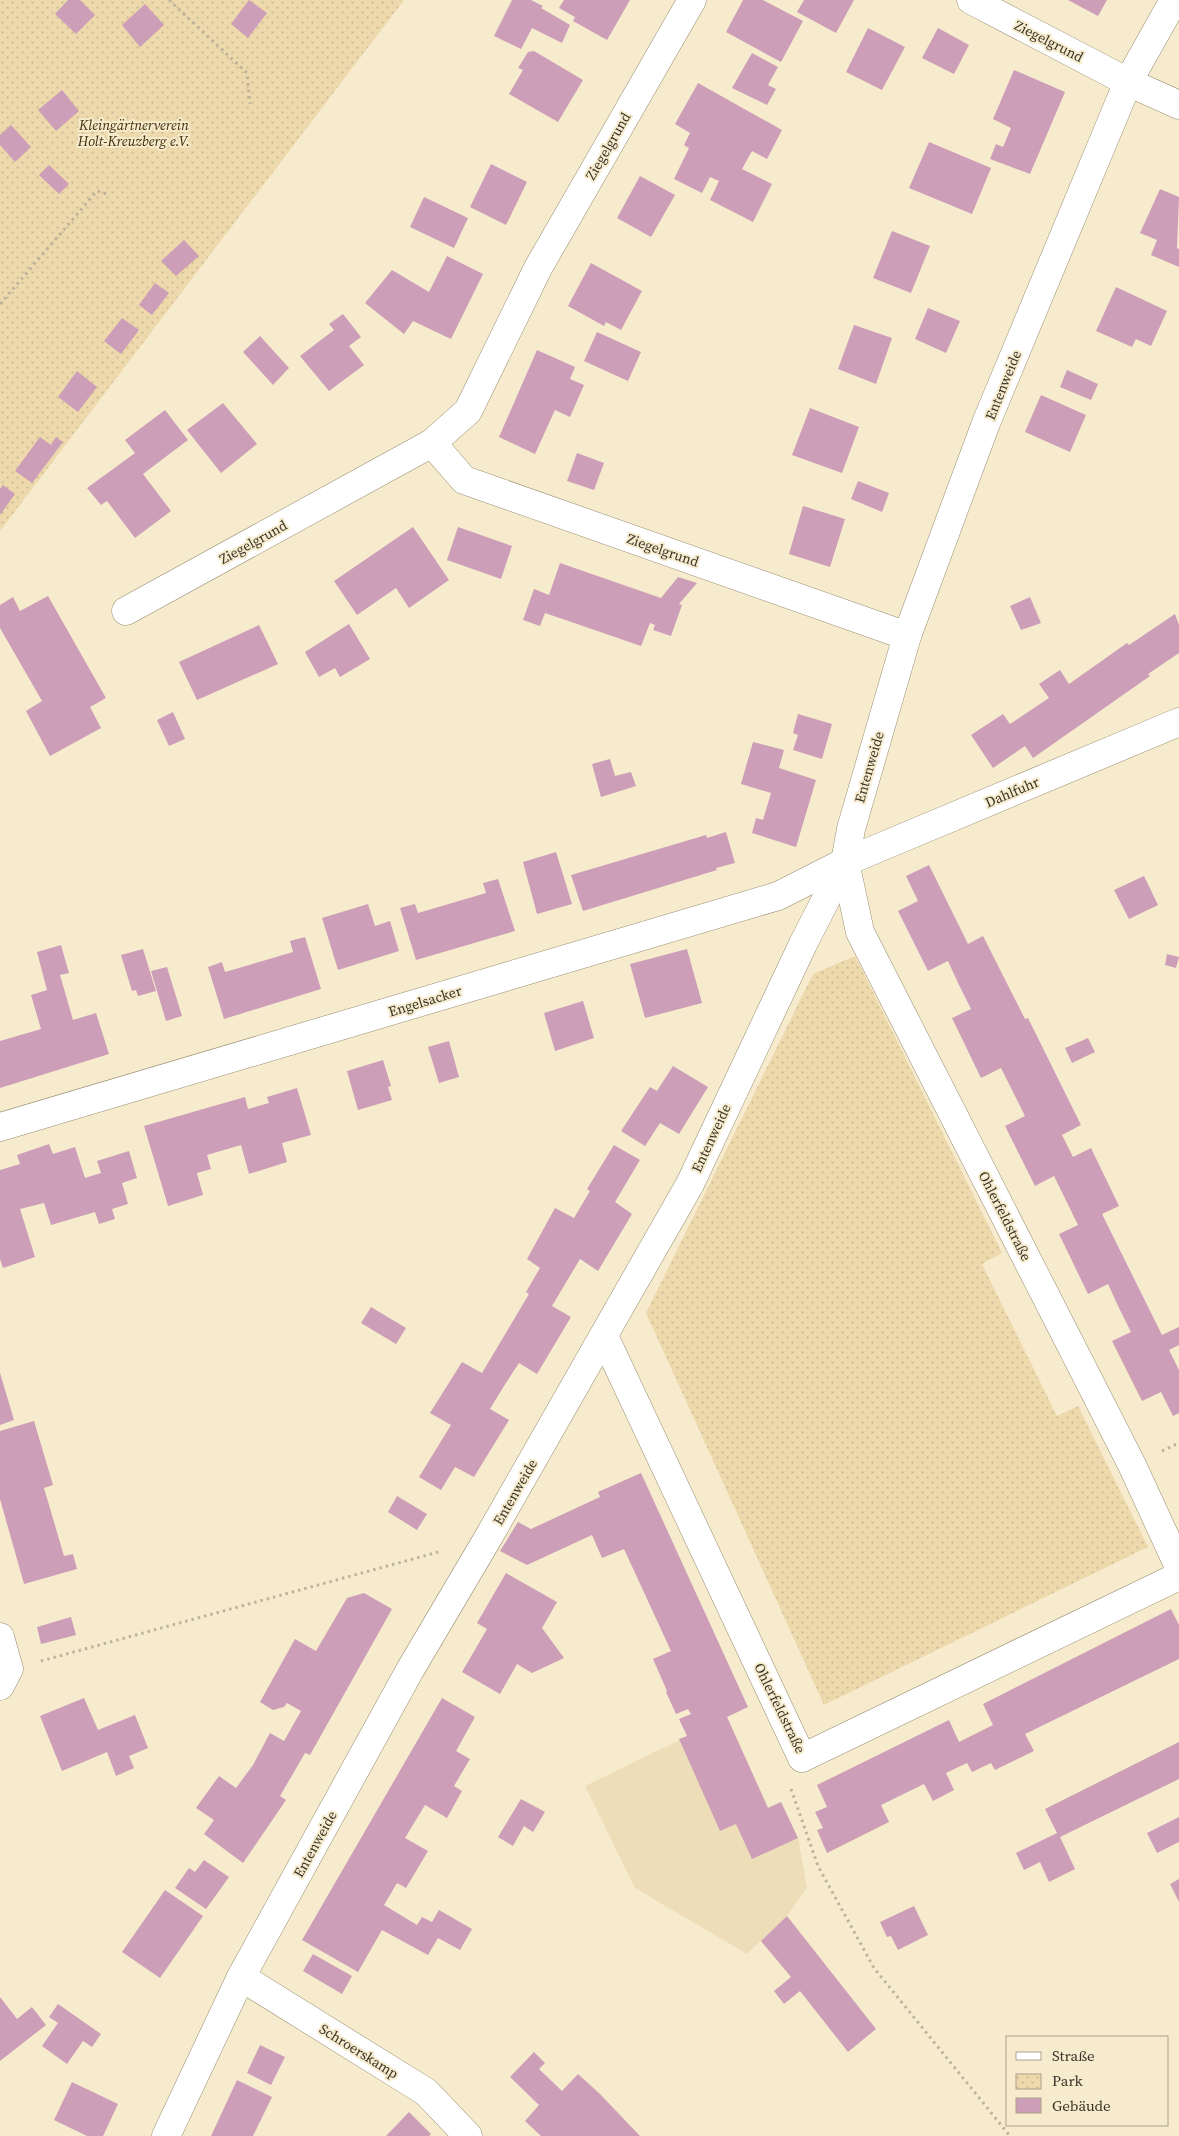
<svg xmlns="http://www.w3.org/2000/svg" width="1179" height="2136" viewBox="0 0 1179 2136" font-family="'Source Serif 4',serif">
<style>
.built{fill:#eddeb9}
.park{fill:url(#park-dots)}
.building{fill:#cd9eb8}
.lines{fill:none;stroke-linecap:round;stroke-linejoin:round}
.minor-casing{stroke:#988d72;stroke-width:29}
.path{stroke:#bdb39b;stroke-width:3;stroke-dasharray:2.5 4;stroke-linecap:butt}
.minor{stroke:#fff;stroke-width:28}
.labels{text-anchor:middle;stroke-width:4;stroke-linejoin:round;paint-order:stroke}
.street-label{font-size:14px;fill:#393429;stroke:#f7ebce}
.park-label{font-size:14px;font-style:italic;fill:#3d2e07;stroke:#f7ebce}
</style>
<defs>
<pattern id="park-dots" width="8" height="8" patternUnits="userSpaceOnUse" patternTransform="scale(1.25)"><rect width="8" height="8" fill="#edd9ac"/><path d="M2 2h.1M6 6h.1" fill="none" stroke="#ccbb94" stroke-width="1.8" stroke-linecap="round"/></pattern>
</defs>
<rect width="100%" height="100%" fill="#f7ebce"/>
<polygon class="built" points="727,1717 768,1807 781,1802 798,1838 807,1888 787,1916 747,1954 635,1888 585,1786"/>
<g class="park">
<polygon points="0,0 404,0 0,531"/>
<polygon points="855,956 1002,1253 982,1264 1057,1416 1078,1406 1148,1547 824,1705 646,1313 813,974"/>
</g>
<g class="building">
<polygon points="68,0 80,0 95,15 76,34 55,14"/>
<polygon points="249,0 267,13 248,38 231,24"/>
<polygon points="512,0 531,0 543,6 541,8 570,25 562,43 532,28 521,49 494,36"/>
<polygon points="564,0 630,0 607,40 573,21 575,17 559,8"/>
<polygon points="743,0 763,0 803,21 781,62 726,32"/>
<polygon points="804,0 854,0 836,33 797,12"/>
<polygon points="1068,0 1107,0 1098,16"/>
<polygon points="145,4 164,25 140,47 122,25"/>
<polygon points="868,28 905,47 882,90 846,72"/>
<polygon points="938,28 969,45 954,74 922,58"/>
<polygon points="534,51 583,80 558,122 509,94 523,70 518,68 528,52"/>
<polygon points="752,53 778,67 768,85 776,89 767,105 732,88"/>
<polygon points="1014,70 1065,92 1030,174 990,159 996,144 1003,147 1011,128 993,119"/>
<polygon points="698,83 782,130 767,159 752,151 742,169 772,184 753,222 710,200 719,181 710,177 702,193 674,179 689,148 684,145 690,133 675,124"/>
<polygon points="62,90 79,111 56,131 38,110"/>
<polygon points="11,125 31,147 15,162 0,145 0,135"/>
<polygon points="929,142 991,168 972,214 909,188"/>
<polygon points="491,164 527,182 506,225 470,207"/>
<polygon points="49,165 69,184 59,194 39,175"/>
<polygon points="640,176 675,195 651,237 617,218"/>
<polygon points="1160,189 1179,197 1177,248 1179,249 1179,267 1151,255 1157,240 1140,233"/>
<polygon points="424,197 468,218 454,248 410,227"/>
<polygon points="892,231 930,246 911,293 873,278"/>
<polygon points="184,240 199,256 176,276 161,261"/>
<polygon points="447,256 483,274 451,339 413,321 404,334 365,303 392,270 429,292"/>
<polygon points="591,263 642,291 621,330 606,322 604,326 568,306"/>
<polygon points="155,283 169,293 152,315 139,305"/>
<polygon points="1116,287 1167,311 1151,346 1136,339 1132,347 1096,331"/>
<polygon points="928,308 960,321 946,353 915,339"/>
<polygon points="343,314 361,337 349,346 364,365 329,391 300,356 334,330 329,324"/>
<polygon points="122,318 139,330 121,354 104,341"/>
<polygon points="854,325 892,338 876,384 838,369"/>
<polygon points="597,332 641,352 628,381 584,361"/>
<polygon points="260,336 289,368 273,385 243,352"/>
<polygon points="537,350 575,367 570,379 584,385 570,417 555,410 535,454 499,437"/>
<polygon points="1067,370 1098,384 1091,400 1060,387"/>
<polygon points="77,371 97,387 78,412 58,397"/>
<polygon points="1041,395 1086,415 1070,452 1025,432"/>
<polygon points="223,403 257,444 221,473 187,430"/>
<polygon points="810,408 859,427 842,473 792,455"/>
<polygon points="165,410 188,440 143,474 171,511 135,538 107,501 101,505 87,488 135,453 125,440"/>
<polygon points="40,437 51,445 56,437 63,442 32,483 15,471"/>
<polygon points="577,453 604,463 594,490 567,481"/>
<polygon points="858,481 889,493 882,512 851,499"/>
<polygon points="3,485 15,494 0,515 0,489"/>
<polygon points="803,506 845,519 830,567 789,554"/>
<polygon points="413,527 449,580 409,608 396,588 357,615 334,581"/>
<polygon points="458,527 512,546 501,579 447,560"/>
<polygon points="560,563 661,598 678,577 697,583 679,604 682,605 671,636 653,630 655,625 650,623 641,646 545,613 540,626 523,620 534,589 549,595"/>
<polygon points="48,596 106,698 90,707 101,728 50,756 26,711 42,701 0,628 0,605 13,597 20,611"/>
<polygon points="1030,597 1041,623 1021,630 1010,606"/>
<polygon points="1175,614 1179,625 1179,653 1148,674 1150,676 1033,758 1025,746 993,768 971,735 1003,714 1010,724 1049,698 1039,684 1060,670 1069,684 1127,643 1129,645"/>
<polygon points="349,624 370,659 340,677 335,668 319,677 305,652"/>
<polygon points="259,625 278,664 197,700 179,662"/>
<polygon points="173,712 185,739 169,746 157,720"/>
<polygon points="798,714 832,724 822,759 793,750 798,735 793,733"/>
<polygon points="753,742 784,750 779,768 816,780 796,847 752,833 756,818 763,820 771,793 741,784"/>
<polygon points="610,759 615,776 631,772 636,786 601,797 592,764"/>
<polygon points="726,832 735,863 716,868 717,870 583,911 571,875 706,835 707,838"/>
<polygon points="556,852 572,904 537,914 523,862"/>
<polygon points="929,865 968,944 983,936 1025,1019 1028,1018 1081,1125 1062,1135 1073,1157 1091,1148 1119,1206 1102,1214 1162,1335 1179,1327 1179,1345 1169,1350 1179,1370 1179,1413 1173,1416 1161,1392 1142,1401 1112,1341 1131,1332 1119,1308 1108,1284 1088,1294 1059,1234 1078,1225 1054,1176 1035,1186 1005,1126 1025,1116 1001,1068 981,1078 952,1018 971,1009 959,985 948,961 928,971 898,911 918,901 906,876"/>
<polygon points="1144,876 1158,905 1129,919 1114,890"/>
<polygon points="498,879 515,931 416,960 400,908 415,904 418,913 486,893 483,883"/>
<polygon points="368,904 375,926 390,921 399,951 338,970 322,918"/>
<polygon points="305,937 321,989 224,1019 208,967 222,962 225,972 293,952 290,941"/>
<polygon points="61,945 69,973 60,975 73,1020 96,1013 109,1054 0,1088 0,1041 41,1029 31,995 47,990 37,952"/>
<polygon points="143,949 156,991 138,996 136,990 132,991 121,955"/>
<polygon points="687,949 702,1003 645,1018 630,964"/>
<polygon points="1167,954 1179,957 1176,968 1165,965"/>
<polygon points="167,967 182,1016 166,1021 151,971"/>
<polygon points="583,1001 594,1038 555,1051 544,1013"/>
<polygon points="1088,1038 1095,1052 1072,1063 1065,1048"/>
<polygon points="449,1041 459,1077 439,1083 428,1047"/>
<polygon points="383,1060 391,1086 388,1087 392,1100 358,1110 347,1071"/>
<polygon points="673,1066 708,1087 679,1134 660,1123 645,1146 621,1131 650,1087 657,1091"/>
<polygon points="297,1088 311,1135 282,1143 287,1162 249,1174 241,1145 207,1155 211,1169 197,1173 203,1195 168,1206 144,1126 245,1097 248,1109 269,1103 267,1097"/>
<polygon points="49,1144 53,1154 75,1147 85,1178 101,1173 97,1161 129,1151 137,1178 122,1183 128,1204 112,1209 115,1219 99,1224 95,1212 51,1225 44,1203 20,1209 35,1257 3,1268 0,1259 0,1170 20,1164 17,1155"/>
<polygon points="614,1145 640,1160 615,1202 632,1214 598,1271 580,1259 552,1306 571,1317 537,1374 519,1363 504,1386 490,1409 509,1420 474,1477 455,1467 441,1490 419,1477 451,1425 430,1413 462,1362 482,1373 529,1294 526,1292 540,1268 527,1259 555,1208 574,1218 590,1191 587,1189"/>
<polygon points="371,1307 406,1328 396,1344 361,1323"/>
<polygon points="0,1373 14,1420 0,1425"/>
<polygon points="34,1421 53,1485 44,1488 64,1556 73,1554 77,1569 24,1584 0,1499 0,1431"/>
<polygon points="641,1473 748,1707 727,1717 768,1808 781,1802 798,1838 752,1859 736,1824 720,1831 679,1739 687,1736 679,1719 691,1714 688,1709 676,1714 666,1692 667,1691 653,1659 671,1651 624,1549 602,1558 592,1535 527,1565 500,1551 518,1522 531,1529 600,1497 598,1492"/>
<polygon points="397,1496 427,1514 417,1530 388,1512"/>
<polygon points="506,1573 557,1602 542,1628 564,1658 532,1673 517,1664 500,1694 462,1672 487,1629 477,1623"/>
<polygon points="364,1593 392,1609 310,1755 305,1753 280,1796 286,1800 243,1863 204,1834 214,1820 196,1808 219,1776 236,1788 253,1765 270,1733 284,1741 301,1711 287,1703 284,1707 273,1710 260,1702 295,1639 316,1651 347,1598"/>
<polygon points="1171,1609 1179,1625 1179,1659 1025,1734 1034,1751 995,1770 991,1763 972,1772 967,1763 946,1773 954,1790 933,1801 924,1784 881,1805 889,1822 827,1853 817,1830 823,1828 815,1812 827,1807 817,1785 949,1720 959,1742 993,1725 983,1704"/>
<polygon points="71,1617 76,1635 41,1644 37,1627"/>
<polygon points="84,1698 98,1730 135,1715 148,1748 129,1756 134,1768 116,1776 107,1752 62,1771 40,1716"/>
<polygon points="442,1698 475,1717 456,1751 470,1759 454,1786 462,1791 447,1818 425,1805 405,1838 428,1851 406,1888 397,1883 384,1905 417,1925 422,1917 432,1922 439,1910 472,1929 460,1950 438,1938 428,1955 382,1930 358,1972 302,1940"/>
<polygon points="1179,1742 1179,1779 1060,1837 1075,1869 1049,1882 1040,1862 1024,1870 1016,1853 1057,1833 1045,1809"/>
<polygon points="521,1799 545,1812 533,1832 524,1826 513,1846 498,1837"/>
<polygon points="1179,1817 1179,1842 1157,1853 1147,1833"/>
<polygon points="204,1860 229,1877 206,1909 175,1888 189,1868 195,1872"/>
<polygon points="1179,1879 1179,1902 1170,1884"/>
<polygon points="165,1890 203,1916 160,1978 122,1952"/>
<polygon points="914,1906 928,1935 898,1950 891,1936 887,1937 880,1922"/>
<polygon points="787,1916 876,2029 848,2052 800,1991 784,2004 774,1991 791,1977 761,1941"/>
<polygon points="313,1954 352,1976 342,1994 303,1971"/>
<polygon points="0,1997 17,2019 32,2007 46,2025 0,2061"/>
<polygon points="58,2004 101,2034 92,2047 83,2041 67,2064 42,2046 58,2023 49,2017"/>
<polygon points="260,2045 285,2057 271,2085 247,2073"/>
<polygon points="534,2052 545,2063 539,2069 562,2091 578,2074 600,2094 640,2136 541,2136 525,2121 539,2105 510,2077"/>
<polygon points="237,2080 272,2097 253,2136 211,2136"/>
<polygon points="72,2082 118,2104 103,2136 87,2136 54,2120"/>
<polygon points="409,2112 431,2134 429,2136 386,2136"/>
</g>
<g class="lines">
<defs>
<g id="minor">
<polyline points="692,0 538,268 468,411 432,443 464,480 907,636"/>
<polyline points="971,0 1128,82 1179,105"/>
<polyline points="126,611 432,443"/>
<polyline points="845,862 860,932 1132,1465 1179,1567"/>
<polyline points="0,1127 778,896 845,862 1179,722"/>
<polyline points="604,1336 802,1758 1179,1576"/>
<polyline points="0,1637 9,1669 0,1686"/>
<polyline points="241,1977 426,2092 468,2136"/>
<polyline points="166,2136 241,1977 410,1670 488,1538 690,1184 803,944 845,862 851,829 907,636 986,423 1128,82 1174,0"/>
</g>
</defs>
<use href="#minor" class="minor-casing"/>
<g class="path">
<polyline points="169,0 247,73 250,104"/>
<polyline points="0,304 97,191 110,195"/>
<polyline points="1162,1451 1179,1443"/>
<polyline points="41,1661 442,1551"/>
<polyline points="791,1789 818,1866 874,1968 1010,2136"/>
</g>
<use href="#minor" class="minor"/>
</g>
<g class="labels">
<g class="street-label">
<text transform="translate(1049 41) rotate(27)" y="5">Ziegelgrund</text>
<text transform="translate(608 146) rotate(-60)" y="5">Ziegelgrund</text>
<text transform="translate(1003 385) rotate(-68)" y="5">Entenweide</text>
<text transform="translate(253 542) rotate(-29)" y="5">Ziegelgrund</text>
<text transform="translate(663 550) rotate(19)" y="5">Ziegelgrund</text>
<text transform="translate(869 767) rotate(-74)" y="5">Entenweide</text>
<text transform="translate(1012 792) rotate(-23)" y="5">Dahlfuhr</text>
<text transform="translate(425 1001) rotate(-17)" y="5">Engelsacker</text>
<text transform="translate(711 1138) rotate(-65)" y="5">Entenweide</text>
<text transform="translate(1005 1216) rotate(63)" y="5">Ohlerfeldstraße</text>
<text transform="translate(515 1492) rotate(-60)" y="5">Entenweide</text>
<text transform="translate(780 1708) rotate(64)" y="5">Ohlerfeldstraße</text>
<text transform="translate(315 1844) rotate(-61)" y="5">Entenweide</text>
<text transform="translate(359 2051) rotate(32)" y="5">Schroerskamp</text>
</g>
<g class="park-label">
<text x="134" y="130">Kleingärtnerverein<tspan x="134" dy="16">Holt-Kreuzberg e.V.</tspan></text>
</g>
</g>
<rect x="1006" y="2036" width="162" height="90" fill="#f7ebce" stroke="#aba28c"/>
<rect x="1016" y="2052" width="25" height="8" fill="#ffffff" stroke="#aba28c"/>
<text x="1052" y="2061" font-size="15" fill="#393429">Straße</text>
<rect x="1016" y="2074" width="25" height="15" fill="url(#park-dots)" stroke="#aba28c"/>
<text x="1052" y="2086" font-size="15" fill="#393429">Park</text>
<rect x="1016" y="2098" width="25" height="15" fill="#cd9eb8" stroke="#aba28c"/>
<text x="1052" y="2111" font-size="15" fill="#393429">Gebäude</text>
</svg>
